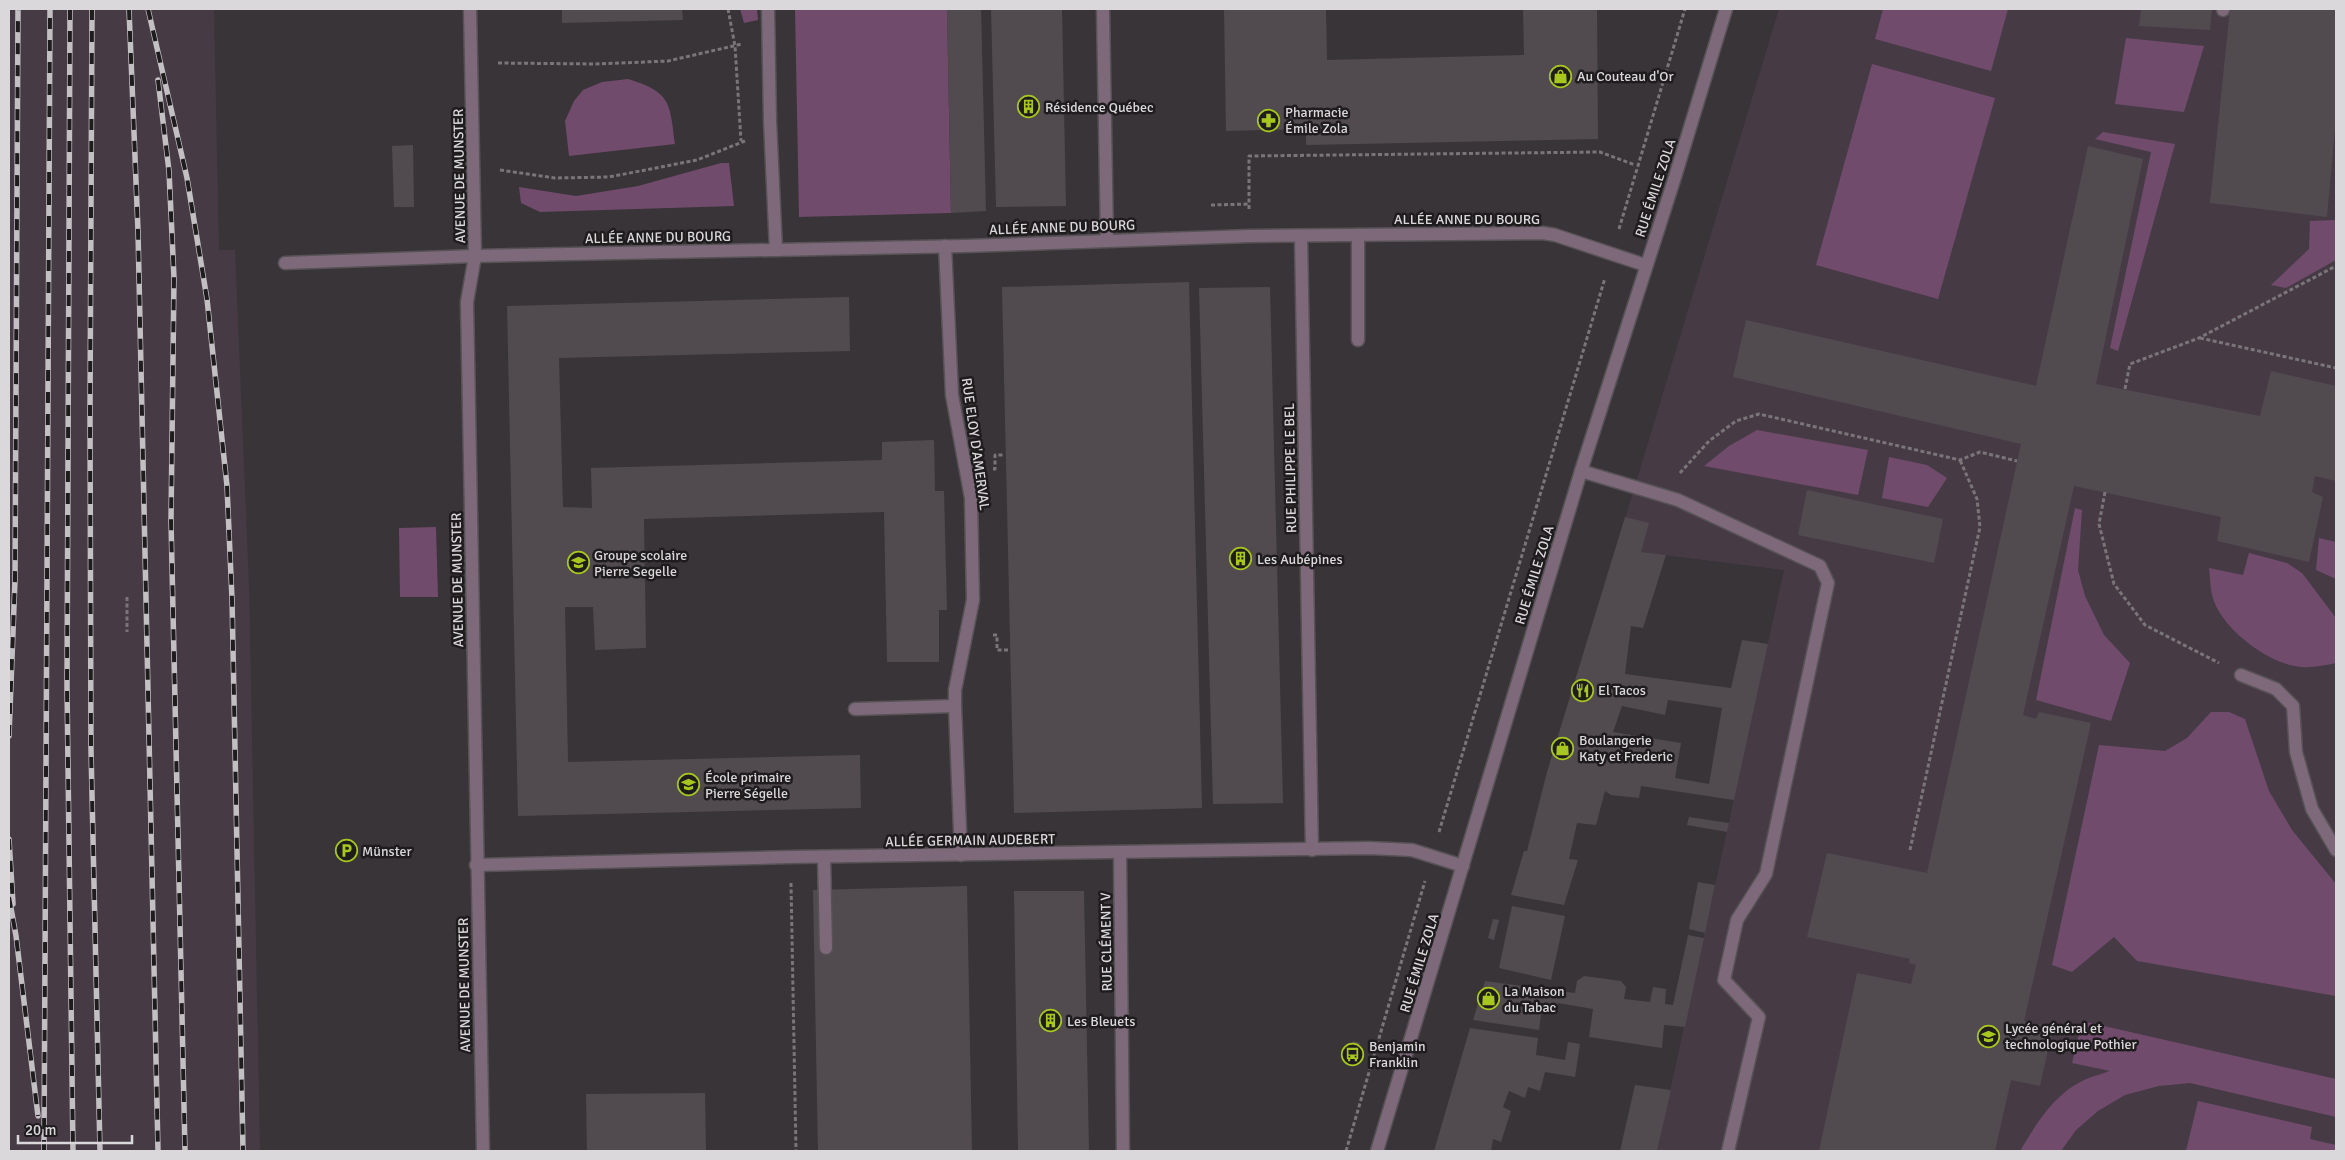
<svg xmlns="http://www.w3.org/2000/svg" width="2345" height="1160" viewBox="0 0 2345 1160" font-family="Signika,sans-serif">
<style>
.built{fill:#463b45}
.green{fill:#704b6c}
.building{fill:#514b50;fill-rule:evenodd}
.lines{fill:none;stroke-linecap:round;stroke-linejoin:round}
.minor-casing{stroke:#565255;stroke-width:15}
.path{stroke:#7a7579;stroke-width:3;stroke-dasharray:4 2.5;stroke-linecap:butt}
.minor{stroke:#7d697a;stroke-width:12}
.rail-casing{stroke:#c3c0c3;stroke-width:5.5}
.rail{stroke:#1f1c1e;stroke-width:4;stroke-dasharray:11;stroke-linecap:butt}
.labels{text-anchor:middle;stroke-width:5;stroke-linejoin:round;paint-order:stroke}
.poi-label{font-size:14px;fill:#dbd8db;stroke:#1f1c1e;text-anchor:start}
.street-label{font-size:14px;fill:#dbd8db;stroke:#1f1c1e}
</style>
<rect width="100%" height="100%" fill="#393438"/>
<g class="built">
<polygon points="9,9 214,9 219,250 235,250 249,583 260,1151 9,1151"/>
<polygon points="1779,9 2336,9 2336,1151 1657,1151 1784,570 1616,549"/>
</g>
<g class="green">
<polygon points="740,9 757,9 758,20 744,23"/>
<polygon points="795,9 947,9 951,213 799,217"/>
<polygon points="1883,9 2008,9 1991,71 1875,39"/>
<polygon points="2126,38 2204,46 2184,112 2115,104"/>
<polygon points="1872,64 1995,98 1938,299 1816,265"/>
<path d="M628,79C671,92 670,103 675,144L569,156L565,121L574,101L583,90L602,82Z"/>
<polygon points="2103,132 2175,144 2118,351 2110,348 2151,152 2095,139"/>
<polygon points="721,163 729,163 734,206 540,212 521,203 519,187 576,196 638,186"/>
<polygon points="2336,208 2336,260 2286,288 2271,285 2309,249 2310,221 2335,220"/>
<polygon points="1757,430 1868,450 1858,495 1704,466 1729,446"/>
<polygon points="1889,457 1927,465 1947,478 1928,507 1882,498"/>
<polygon points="2075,508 2082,510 2078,570 2085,596 2104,635 2130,663 2111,721 2036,700"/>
<polygon points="436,527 438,597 400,597 399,528"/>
<polygon points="2319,538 2336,542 2336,579 2316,570"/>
<path d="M2249,553L2287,563L2302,573L2336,618V663C2325,665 2313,668 2301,667C2268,664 2220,628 2212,595C2210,586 2210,576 2209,568L2243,575Z"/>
<polygon points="2211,712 2229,712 2245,719 2269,791 2292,830 2336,884 2336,996 2137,961 2114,937 2072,972 2052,965 2099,745 2165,751 2187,738"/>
<path d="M2082,1021L2336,1079V1117L2190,1083L2159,1086L2125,1095L2098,1111L2076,1130L2061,1151H2020C2036,1124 2054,1094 2084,1080C2093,1076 2102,1074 2110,1071L2072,1063Z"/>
<polygon points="2198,1101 2312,1127 2310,1139 2336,1145 2336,1151 2186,1151"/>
</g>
<g class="building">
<polygon points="562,9 682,9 683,20 562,23"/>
<polygon points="947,9 981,9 986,211 951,213"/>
<polygon points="991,9 1062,9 1066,206 996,207"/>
<polygon points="1224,9 1326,9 1327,60 1524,55 1523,9 1597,9 1598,139 1306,145 1306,129 1226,131"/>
<polygon points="2141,9 2212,9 2210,30 2139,26"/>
<polygon points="2230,9 2336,9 2336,118 2327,217 2210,203"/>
<polygon points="413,145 414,207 394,207 392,146"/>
<polygon points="2088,146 2143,159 2096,384 2260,416 2271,371 2336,386 2336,481 2315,476 2312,492 2323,497 2309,562 2217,541 2221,517 2074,486 2023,715 2036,719 2039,712 2091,723 2024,1021 2053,1027 2040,1086 2011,1080 1995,1151 1819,1151 1857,973 1911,984 1916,965 1909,963 1910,959 1807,937 1827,853 1927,873 2021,444 1733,377 1746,320 2036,386"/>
<polygon points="1189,282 1202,808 1014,813 1002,287"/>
<polygon points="1270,287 1283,803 1213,804 1199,288"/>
<polygon points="849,297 850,351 559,358 563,507 592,508 591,468 882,460 882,442 934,440 935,491 944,491 947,610 939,610 939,662 887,662 884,512 644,519 646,648 595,650 593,607 565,607 568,762 860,755 861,808 518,816 507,306"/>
<polygon points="1807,490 1943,519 1934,563 1798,535"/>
<path d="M1625,517L1649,523L1641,552L1666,555L1643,628L1631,626L1625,674L1731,688L1742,640L1768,644L1734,800L1641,786L1639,798L1611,795L1605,791L1596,825L1577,823L1569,859L1578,860L1564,905L1511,895L1524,851H1527L1547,772ZM1668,700L1722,708L1709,784L1675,778L1681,743L1613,732L1622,706L1665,715Z"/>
<polygon points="1689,817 1729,823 1727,832 1687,825"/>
<polygon points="1698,882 1715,885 1705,933 1689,929"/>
<polygon points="967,886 972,1151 818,1151 813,890"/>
<polygon points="1014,891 1084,891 1089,1151 1018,1151"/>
<polygon points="1512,906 1565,916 1551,980 1499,968"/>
<polygon points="1493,919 1499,920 1494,940 1488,938"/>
<polygon points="1688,935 1704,938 1685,1027 1664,1025 1662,1048 1589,1037 1593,1009 1558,1003 1557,1009 1542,1008 1539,1030 1473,1020 1485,981 1575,993 1577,981 1584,976 1621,981 1626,987 1624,999 1650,1002 1653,987 1666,989 1665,1004 1673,1005"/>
<polygon points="1470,1028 1538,1038 1536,1055 1565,1060 1568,1042 1580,1044 1575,1077 1545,1072 1540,1091 1528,1087 1525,1098 1509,1091 1503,1107 1511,1111 1501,1142 1493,1139 1491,1151 1434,1151"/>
<polygon points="1353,1041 1360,1043 1354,1063 1346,1061"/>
<polygon points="1635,1085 1671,1090 1657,1151 1620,1151"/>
<polygon points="705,1093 706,1151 587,1151 586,1094"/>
</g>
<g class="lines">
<defs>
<g id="minor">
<polyline points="470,9 475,256 467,302 483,1151"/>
<polyline points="768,9 770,121 776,250"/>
<polyline points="1103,9 1107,240"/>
<polyline points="2223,10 2223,9"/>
<polyline points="1358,235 1358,340"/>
<polyline points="1301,236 1312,850"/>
<polyline points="945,246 952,395 971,498 973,600 955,690 955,706 961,855"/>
<polyline points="285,263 475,256 965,246 1250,236 1543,233 1555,235 1645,265"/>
<polyline points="1581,471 1678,500 1820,566 1828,583 1766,874 1737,920 1724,980 1759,1017 1728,1151"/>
<polyline points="2241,675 2276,689 2293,706 2296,752 2312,809 2336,850"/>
<polyline points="855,709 955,706"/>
<polyline points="1120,852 1123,1151"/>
<polyline points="824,857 826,948"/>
<polyline points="476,865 790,857 1368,848 1412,850 1463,866"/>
<polyline points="1377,1151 1581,471 1675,177 1726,9"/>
</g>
</defs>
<use href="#minor" class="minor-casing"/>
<g class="path">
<polyline points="728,9 735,46 741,141"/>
<polyline points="498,63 596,64 668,61 742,44"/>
<polyline points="500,170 555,178 609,177 697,160 745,141"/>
<polyline points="1211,205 1249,204"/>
<polyline points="1249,209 1249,156 1600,152 1635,165"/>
<polyline points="1619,229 1685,9"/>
<polyline points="2200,338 2336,368"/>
<polyline points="2125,389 2130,364 2199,338 2336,266"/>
<polyline points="993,469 995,469 995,455 1005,455"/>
<polyline points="1680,473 1709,441 1736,421 1759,414 1960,460 1980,452 2017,461"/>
<polyline points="2105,492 2099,524 2114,584 2145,625 2219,663"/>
<polyline points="127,597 127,632"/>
<polyline points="993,635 997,635 997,650 1010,650"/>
<polyline points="1439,832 1605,278"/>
<polyline points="1910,850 1980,527 1977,499 1960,460"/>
<polyline points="791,883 796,1151"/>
<polyline points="1346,1151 1425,881"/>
</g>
<use href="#minor" class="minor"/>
<defs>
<g id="rail">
<polyline points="70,9 67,687 73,1151"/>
<polyline points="92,9 90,412 91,750 100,1151"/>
<polyline points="129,9 138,231 158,1151"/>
<polyline points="148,9 187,178 207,299 227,486 232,599 243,1151"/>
<polyline points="158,80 169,171 174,278 171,521 185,1151"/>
<polyline points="9,736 15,580 18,9"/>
<polyline points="9,839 13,904"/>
<polyline points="9,897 16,936 38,1116"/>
<polyline points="44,1151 50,9"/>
</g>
</defs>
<use href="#rail" class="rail-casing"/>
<use href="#rail" class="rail"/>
</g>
<defs>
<symbol id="shop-ring" viewBox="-11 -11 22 22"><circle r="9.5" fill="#1f1c1e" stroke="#a7c71e" stroke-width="1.5"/><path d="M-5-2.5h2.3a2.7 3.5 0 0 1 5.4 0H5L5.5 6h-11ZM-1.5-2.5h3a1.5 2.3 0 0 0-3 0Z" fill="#a7c71e"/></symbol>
<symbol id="building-ring" viewBox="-11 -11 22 22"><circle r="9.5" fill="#1f1c1e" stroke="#a7c71e" stroke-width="1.5"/><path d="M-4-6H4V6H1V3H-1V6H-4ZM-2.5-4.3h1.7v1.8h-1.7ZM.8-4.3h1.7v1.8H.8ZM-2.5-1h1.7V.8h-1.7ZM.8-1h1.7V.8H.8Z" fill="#a7c71e"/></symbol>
<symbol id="pharmacy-ring" viewBox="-11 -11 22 22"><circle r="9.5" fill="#1f1c1e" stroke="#a7c71e" stroke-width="1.5"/><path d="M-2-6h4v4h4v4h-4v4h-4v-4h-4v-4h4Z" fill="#a7c71e"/></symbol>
<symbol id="school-ring" viewBox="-11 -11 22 22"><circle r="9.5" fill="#1f1c1e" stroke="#a7c71e" stroke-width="1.5"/><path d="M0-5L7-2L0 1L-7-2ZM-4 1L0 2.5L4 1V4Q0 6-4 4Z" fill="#a7c71e"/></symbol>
<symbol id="restaurant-ring" viewBox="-11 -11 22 22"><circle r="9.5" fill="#1f1c1e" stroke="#a7c71e" stroke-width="1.5"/><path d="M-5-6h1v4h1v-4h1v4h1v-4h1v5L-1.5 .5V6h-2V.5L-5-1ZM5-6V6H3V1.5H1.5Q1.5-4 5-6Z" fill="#a7c71e"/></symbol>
<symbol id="parking-ring" viewBox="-11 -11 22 22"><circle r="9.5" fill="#1f1c1e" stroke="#a7c71e" stroke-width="1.5"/><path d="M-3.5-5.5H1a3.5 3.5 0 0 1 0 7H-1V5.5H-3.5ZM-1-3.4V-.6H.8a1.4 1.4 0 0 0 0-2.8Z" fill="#a7c71e"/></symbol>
<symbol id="bus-ring" viewBox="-11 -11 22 22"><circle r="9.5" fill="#1f1c1e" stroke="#a7c71e" stroke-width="1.5"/><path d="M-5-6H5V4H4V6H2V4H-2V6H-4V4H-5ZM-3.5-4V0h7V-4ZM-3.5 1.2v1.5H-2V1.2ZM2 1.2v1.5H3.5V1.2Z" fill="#a7c71e"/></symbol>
</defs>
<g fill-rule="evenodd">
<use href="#shop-ring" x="1548" y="64" width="25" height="25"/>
<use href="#building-ring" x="1016" y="94" width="25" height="25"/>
<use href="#pharmacy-ring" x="1256" y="108" width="25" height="25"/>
<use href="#building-ring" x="1228" y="546" width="25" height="25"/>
<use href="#school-ring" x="566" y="550" width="25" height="25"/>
<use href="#restaurant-ring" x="1570" y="678" width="25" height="25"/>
<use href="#shop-ring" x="1550" y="736" width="25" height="25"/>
<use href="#school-ring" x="676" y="772" width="25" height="25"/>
<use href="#parking-ring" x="334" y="838" width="25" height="25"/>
<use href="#shop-ring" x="1476" y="986" width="25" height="25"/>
<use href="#building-ring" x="1038" y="1008" width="25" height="25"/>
<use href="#school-ring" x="1976" y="1024" width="25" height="25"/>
<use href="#bus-ring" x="1340" y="1042" width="25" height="25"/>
</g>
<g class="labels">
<g class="poi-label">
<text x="1577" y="81">Au Couteau d'Or</text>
<text x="1045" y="112">Résidence Québec</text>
<text x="1285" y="117">Pharmacie<tspan x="1285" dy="16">Émile Zola</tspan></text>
<text x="594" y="560">Groupe scolaire<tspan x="594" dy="16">Pierre Segelle</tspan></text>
<text x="1257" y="564">Les Aubépines</text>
<text x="1598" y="695">El Tacos</text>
<text x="1579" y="745">Boulangerie<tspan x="1579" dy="16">Katy et Frederic</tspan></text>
<text x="705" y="782">École primaire<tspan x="705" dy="16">Pierre Ségelle</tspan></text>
<text x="362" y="856">Münster</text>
<text x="1504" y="996">La Maison<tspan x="1504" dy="16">du Tabac</tspan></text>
<text x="1067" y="1026">Les Bleuets</text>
<text x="2005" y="1033">Lycée général et<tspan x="2005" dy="16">technologique Pothier</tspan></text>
<text x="1369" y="1051">Benjamin<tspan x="1369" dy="16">Franklin</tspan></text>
</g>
<g class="street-label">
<text transform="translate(459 176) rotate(-91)" y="5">AVENUE DE MUNSTER</text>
<text transform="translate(1655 188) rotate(-72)" y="5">RUE ÉMILE ZOLA</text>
<text x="1467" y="224">ALLÉE ANNE DU BOURG</text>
<text transform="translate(1062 227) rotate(-2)" y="5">ALLÉE ANNE DU BOURG</text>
<text transform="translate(658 237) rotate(-1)" y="5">ALLÉE ANNE DU BOURG</text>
<text transform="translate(976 444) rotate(82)" y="5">RUE ELOY D'AMERVAL</text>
<text transform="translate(1290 468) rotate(-91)" y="5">RUE PHILIPPE LE BEL</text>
<text transform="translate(1534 575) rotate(-73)" y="5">RUE ÉMILE ZOLA</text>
<text transform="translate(457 580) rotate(-91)" y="5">AVENUE DE MUNSTER</text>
<text transform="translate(970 840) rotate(-1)" y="5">ALLÉE GERMAIN AUDEBERT</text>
<text transform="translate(1106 942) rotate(-91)" y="5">RUE CLÉMENT V</text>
<text transform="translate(1419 963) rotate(-73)" y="5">RUE ÉMILE ZOLA</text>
<text transform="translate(464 985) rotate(-91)" y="5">AVENUE DE MUNSTER</text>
</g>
</g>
<rect width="2345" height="1160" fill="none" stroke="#dbd8db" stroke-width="20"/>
<path d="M18 1135v8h114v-8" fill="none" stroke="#dbd8db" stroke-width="2.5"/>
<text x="25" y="1135" font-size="15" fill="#dbd8db" stroke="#1f1c1e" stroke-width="4" paint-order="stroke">20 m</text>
</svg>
